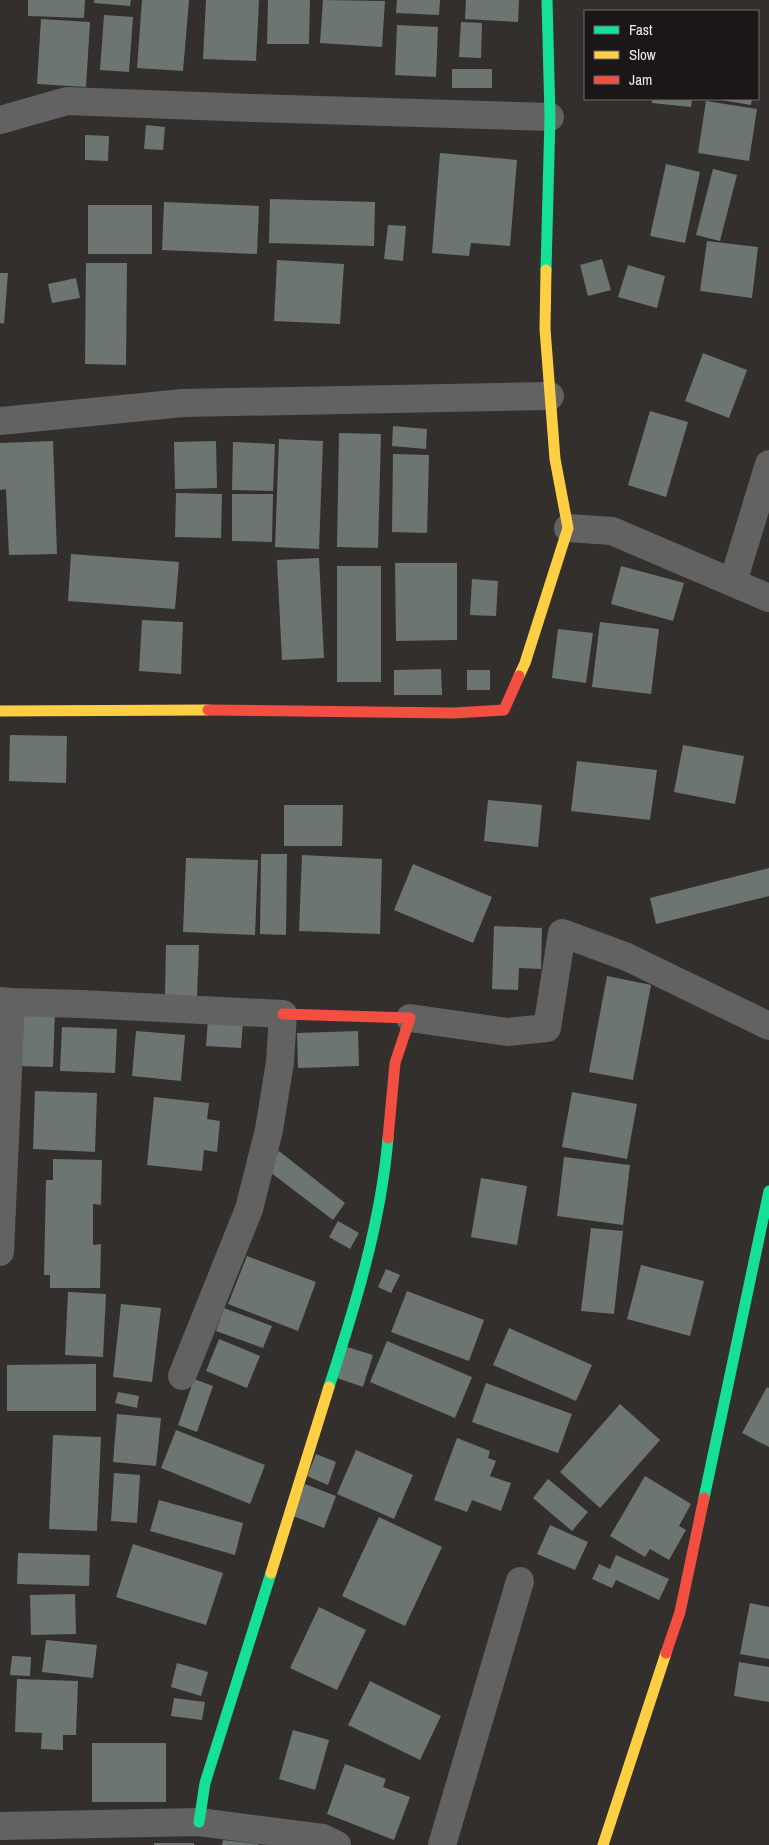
<svg xmlns="http://www.w3.org/2000/svg" width="769" height="1845" viewBox="0 0 769 1845" font-family="'Archivo Narrow',sans-serif">
<style>
.building{fill:#6c7571}
.lines{fill:none;stroke-linecap:round;stroke-linejoin:round}
.street{stroke:#636262;stroke-width:28}
.fast{stroke:#16e098;stroke-width:11}
.slow{stroke:#ffcf43;stroke-width:11}
.jam{stroke:#f24e42;stroke-width:11}
</style>
<rect width="100%" height="100%" fill="#332f2d"/>
<g class="building">
<polygon points="28,0 85,0 84,18 28,16"/>
<polygon points="94,0 131,0 130,6 94,3"/>
<polygon points="142,0 189,0 183,71 137,68"/>
<polygon points="206,0 259,0 256,61 203,59"/>
<polygon points="268,0 310,0 309,44 267,44"/>
<polygon points="323,0 385,1 382,47 320,43"/>
<polygon points="397,0 440,0 439,15 396,13"/>
<polygon points="466,0 519,0 518,22 465,19"/>
<polygon points="104,15 133,17 129,72 100,70"/>
<polygon points="41,19 90,22 86,87 37,84"/>
<polygon points="461,22 482,23 481,58 459,57"/>
<polygon points="397,25 438,27 436,77 395,75"/>
<rect x="452" y="69" width="40" height="19"/>
<polygon points="652,99 692,99 691,107 652,103"/>
<polygon points="715,99 752,99 751,105"/>
<polygon points="706,101 757,109 749,161 698,153"/>
<polygon points="146,125 165,127 163,150 144,149"/>
<polygon points="85,135 109,136 108,161 85,160"/>
<polygon points="440,153 517,160 510,246 471,243 469,256 432,253"/>
<polygon points="666,164 700,172 685,243 650,236"/>
<polygon points="713,169 737,175 720,241 696,235"/>
<polygon points="270,199 375,202 374,246 269,243"/>
<polygon points="164,202 259,206 257,254 162,250"/>
<rect x="88" y="205" width="64" height="49"/>
<polygon points="388,225 406,226 403,261 384,259"/>
<polygon points="707,241 758,247 752,298 700,291"/>
<polygon points="602,259 611,290 588,296 580,265"/>
<polygon points="277,260 344,264 340,324 274,321"/>
<polygon points="86,263 127,263 126,365 85,364"/>
<polygon points="628,265 665,276 657,308 618,297"/>
<polygon points="0,273 8,273 4,324 0,323"/>
<polygon points="76,278 80,298 52,303 48,284"/>
<polygon points="703,353 747,370 729,418 685,401"/>
<polygon points="650,411 688,422 666,497 628,485"/>
<polygon points="393,426 427,429 426,449 392,446"/>
<polygon points="339,433 381,434 378,548 337,547"/>
<polygon points="279,439 323,441 319,549 275,547"/>
<polygon points="53,441 57,554 9,555 6,489 0,490 0,443"/>
<polygon points="216,441 217,488 175,489 174,442"/>
<polygon points="233,442 275,444 273,491 232,490"/>
<polygon points="393,454 429,455 427,533 392,532"/>
<polygon points="176,493 222,494 221,538 175,537"/>
<polygon points="232,494 273,494 272,542 232,541"/>
<polygon points="71,554 179,562 175,609 68,601"/>
<polygon points="319,558 324,658 282,660 277,560"/>
<polygon points="395,563 457,563 457,640 396,641"/>
<rect x="337" y="566" width="44" height="116"/>
<polygon points="621,566 684,583 673,621 611,604"/>
<polygon points="472,579 498,581 496,616 470,615"/>
<polygon points="142,620 183,622 181,674 139,671"/>
<polygon points="600,622 659,629 651,694 592,687"/>
<polygon points="558,629 593,633 586,683 552,678"/>
<polygon points="441,669 442,695 394,695 394,670"/>
<rect x="467" y="670" width="23" height="20"/>
<polygon points="10,735 67,736 66,783 9,781"/>
<polygon points="683,745 744,756 735,804 674,792"/>
<polygon points="577,761 657,770 650,820 571,811"/>
<polygon points="488,800 542,805 538,847 484,841"/>
<polygon points="284,805 343,805 342,846 284,846"/>
<polygon points="261,854 287,854 286,935 260,934"/>
<polygon points="302,855 382,859 380,934 299,931"/>
<polygon points="186,858 258,860 255,935 183,932"/>
<polygon points="413,864 492,897 473,943 394,910"/>
<polygon points="769,868 769,896 656,924 650,898"/>
<polygon points="494,926 542,928 541,969 519,968 518,990 492,989"/>
<polygon points="166,945 199,945 197,997 165,995"/>
<polygon points="607,976 651,985 633,1080 589,1072"/>
<polygon points="18,1010 55,1011 53,1067 16,1066"/>
<polygon points="208,1019 243,1021 241,1048 206,1046"/>
<polygon points="62,1027 117,1029 115,1073 60,1071"/>
<polygon points="136,1031 185,1035 181,1081 132,1076"/>
<polygon points="358,1031 359,1066 298,1068 297,1033"/>
<polygon points="35,1091 97,1093 95,1152 33,1149"/>
<polygon points="572,1092 637,1104 627,1159 562,1147"/>
<polygon points="154,1097 209,1103 207,1119 220,1121 217,1152 204,1150 202,1171 147,1165"/>
<polygon points="279,1151 345,1203 333,1220 266,1169"/>
<polygon points="564,1157 630,1165 623,1225 557,1216"/>
<polygon points="53,1159 102,1160 101,1205 93,1204 93,1245 101,1244 100,1288 50,1288 50,1275 44,1275 46,1180 53,1180"/>
<polygon points="481,1178 527,1186 517,1245 471,1237"/>
<polygon points="338,1221 359,1233 350,1249 329,1237"/>
<polygon points="591,1228 623,1231 614,1314 581,1311"/>
<polygon points="247,1256 316,1282 298,1331 228,1304"/>
<polygon points="641,1265 704,1281 690,1336 627,1319"/>
<polygon points="386,1269 400,1275 391,1293 378,1287"/>
<polygon points="407,1291 484,1320 469,1361 391,1332"/>
<polygon points="68,1292 106,1294 103,1357 65,1355"/>
<polygon points="121,1304 161,1308 152,1382 113,1377"/>
<polygon points="224,1308 272,1326 263,1348 216,1331"/>
<polygon points="509,1328 592,1365 576,1401 493,1365"/>
<polygon points="219,1339 260,1356 247,1388 206,1371"/>
<polygon points="387,1341 472,1377 455,1418 370,1382"/>
<polygon points="347,1347 373,1355 363,1387 337,1378"/>
<polygon points="96,1364 96,1411 7,1411 7,1365"/>
<polygon points="194,1379 213,1386 197,1432 178,1425"/>
<polygon points="486,1383 572,1414 558,1453 472,1422"/>
<polygon points="767,1387 769,1388 769,1447 742,1433"/>
<polygon points="118,1392 139,1396 137,1408 115,1403"/>
<polygon points="620,1404 660,1440 600,1508 560,1472"/>
<polygon points="117,1414 161,1418 156,1466 113,1462"/>
<polygon points="176,1430 265,1465 250,1504 161,1468"/>
<polygon points="53,1435 101,1437 97,1531 49,1529"/>
<polygon points="457,1438 490,1451 488,1458 496,1461 490,1476 511,1483 501,1511 472,1500 467,1512 434,1500"/>
<polygon points="356,1450 413,1475 394,1519 337,1494"/>
<polygon points="316,1454 336,1462 328,1485 307,1476"/>
<polygon points="114,1473 140,1475 137,1523 111,1521"/>
<polygon points="645,1476 691,1504 679,1526 686,1530 669,1560 650,1549 645,1557 610,1536"/>
<polygon points="548,1479 588,1512 572,1531 533,1498"/>
<polygon points="305,1484 336,1496 324,1528 293,1516"/>
<polygon points="159,1500 243,1523 235,1555 150,1531"/>
<polygon points="379,1517 442,1547 405,1626 342,1596"/>
<polygon points="550,1525 588,1542 575,1570 537,1554"/>
<polygon points="133,1544 223,1573 206,1625 116,1597"/>
<polygon points="18,1553 90,1555 89,1586 17,1584"/>
<polygon points="616,1555 669,1579 659,1600 616,1580 612,1588 592,1579 599,1564 610,1569"/>
<polygon points="75,1594 76,1634 31,1635 30,1595"/>
<polygon points="750,1603 769,1607 769,1659 740,1654"/>
<polygon points="319,1607 366,1630 337,1690 290,1668"/>
<polygon points="46,1640 97,1645 93,1678 42,1672"/>
<polygon points="12,1656 31,1657 30,1676 10,1675"/>
<polygon points="739,1662 769,1667 769,1702 734,1696"/>
<polygon points="177,1663 208,1672 201,1696 171,1687"/>
<polygon points="17,1679 78,1681 76,1735 63,1735 63,1750 41,1749 42,1733 15,1732"/>
<polygon points="370,1681 441,1716 420,1760 348,1725"/>
<polygon points="174,1698 205,1702 202,1720 171,1716"/>
<polygon points="293,1730 329,1740 315,1790 279,1779"/>
<rect x="92" y="1743" width="74" height="59"/>
<polygon points="345,1764 386,1779 383,1787 410,1797 394,1840 327,1814"/>
<polygon points="223,1840 258,1844 258,1845 222,1845"/>
<rect x="154" y="1843" width="40" height="2"/>
</g>
<g class="lines">
<g class="street">
<polyline points="0,120 67,101 252,108 550,117"/>
<polyline points="0,421 183,403 550,396"/>
<polyline points="568,528 612,531 769,598"/>
<polyline points="733,582 769,464"/>
<polyline points="0,1001 11,1002 81,1004 283,1014 280,1062 269,1130 249,1209 182,1376"/>
<polyline points="410,1018 507,1032 547,1028 562,933 627,957 769,1026"/>
<polyline points="0,1252 11,1002"/>
<polyline points="0,1826 199,1822 323,1838 337,1845"/>
<polyline points="442,1845 520,1581"/>
</g>
<g class="fast">
<polyline points="546,270 550,117 547,0"/>
<path d="M329,1387C355,1306 381,1223 388,1138"/>
<polyline points="704,1498 769,1191"/>
<polyline points="199,1822 205,1783 271,1573"/>
</g>
<g class="slow">
<polyline points="519,676 525,663 568,528 555,459 545,329 546,270"/>
<polyline points="0,711 208,710"/>
<polyline points="271,1573 329,1387"/>
<polyline points="603,1845 666,1653"/>
</g>
<g class="jam">
<polyline points="208,710 454,713 504,710 519,676"/>
<polyline points="283,1014 410,1018 395,1063 388,1138"/>
<polyline points="666,1653 680,1612 704,1498"/>
</g>
</g>
<rect x="584" y="10" width="175" height="90" fill="#1a1716" stroke="#6f6b6a"/>
<rect x="594" y="26" width="25" height="8" fill="#16e098" stroke="#6f6b6a"/>
<text x="629" y="35" font-size="15" fill="#eee9e7">Fast</text>
<rect x="594" y="51" width="25" height="8" fill="#ffcf43" stroke="#6f6b6a"/>
<text x="629" y="60" font-size="15" fill="#eee9e7">Slow</text>
<rect x="594" y="76" width="25" height="8" fill="#f24e42" stroke="#6f6b6a"/>
<text x="629" y="85" font-size="15" fill="#eee9e7">Jam</text>
</svg>
